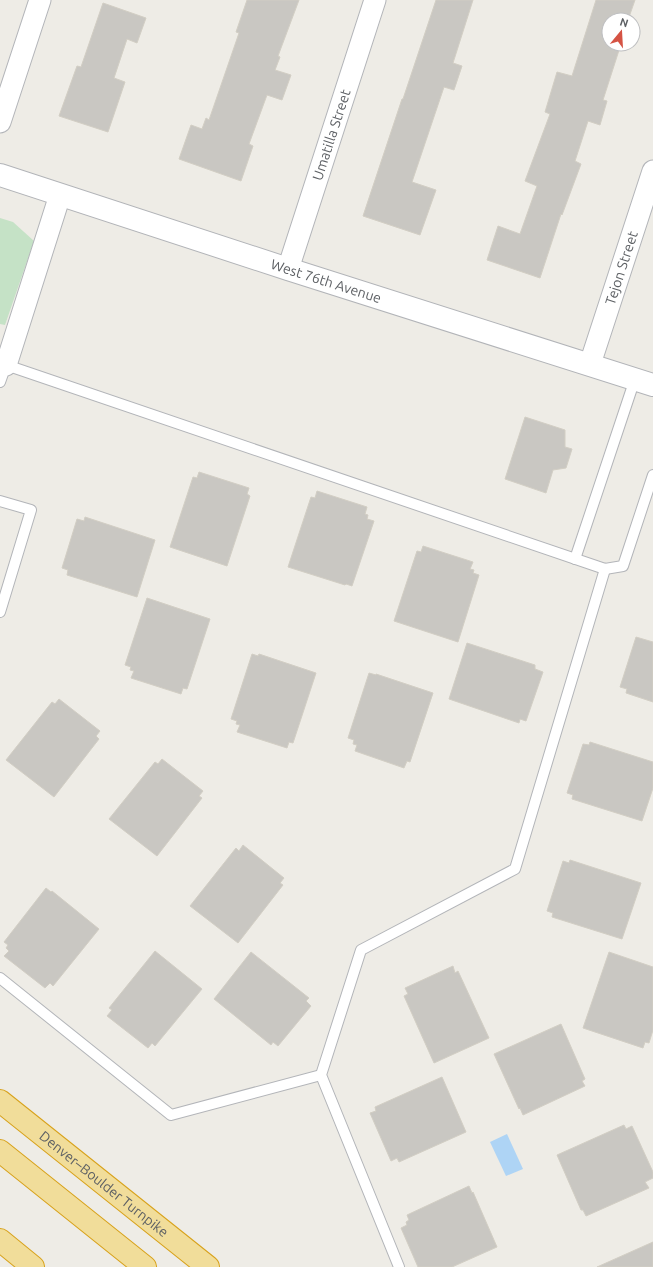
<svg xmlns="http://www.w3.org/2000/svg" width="653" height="1267" viewBox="0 0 653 1267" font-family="Ubuntu,sans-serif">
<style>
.green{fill:#c5e2c6}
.water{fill:#aed4f5}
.building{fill:#c9c7c2;stroke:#d2cec4}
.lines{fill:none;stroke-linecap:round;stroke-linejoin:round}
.lane-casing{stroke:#b3b5b9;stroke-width:12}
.street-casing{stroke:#b3b5b9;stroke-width:23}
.secondary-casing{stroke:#b2b4b8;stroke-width:24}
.highway-casing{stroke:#d8a21b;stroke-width:24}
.lane{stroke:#fff;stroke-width:10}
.street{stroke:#fff;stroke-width:21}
.secondary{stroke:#fff;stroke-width:22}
.highway{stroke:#f1dd9a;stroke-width:22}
.labels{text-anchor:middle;stroke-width:3;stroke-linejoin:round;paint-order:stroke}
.street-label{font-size:14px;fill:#5d6064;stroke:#fff}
</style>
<rect width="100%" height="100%" fill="#eeece6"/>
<polygon class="green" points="0,218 13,222 34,241 5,325 0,324"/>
<polygon class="water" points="507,1134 523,1169 506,1176 490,1142"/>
<g class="building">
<polygon points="247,0 299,0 278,56 280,57 275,70 291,75 282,100 267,95 249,144 253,146 241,181 179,159 191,125 202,129 206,118 209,120 239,33 236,32"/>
<polygon points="436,0 473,0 453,63 462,66 454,90 444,87 412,182 436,190 420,235 363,216 402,99 403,99"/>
<polygon points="596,0 635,0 628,20 609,20 609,44 621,44 603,100 607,101 600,125 588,121 575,161 581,164 562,215 561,214 540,278 487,260 498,226 520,234 537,186 525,181 550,114 545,112 557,72 572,76"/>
<polygon points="103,3 146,18 137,43 127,39 114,78 125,82 108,132 59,116 77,66 81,67"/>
<polygon points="525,417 565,430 565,447 572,449 566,468 553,470 546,493 505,479"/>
<polygon points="199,472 249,488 247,494 250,496 227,566 170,547 193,477 197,478"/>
<polygon points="317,491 367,507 365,514 368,515 367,519 374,521 352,586 346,584 345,585 288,567 311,497 315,498"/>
<polygon points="85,517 155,540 137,597 67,575 68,570 62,568 77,519 84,521"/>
<polygon points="423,546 473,562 470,569 474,570 473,573 479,575 458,642 394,621 417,551 421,552"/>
<polygon points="147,598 210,619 187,689 183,688 181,694 131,678 134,671 130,670 131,667 125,665"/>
<polygon points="636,637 653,642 653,702 626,693 627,689 620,687"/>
<polygon points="467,643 535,665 535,669 543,672 526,721 520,719 519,723 449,699"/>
<polygon points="252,654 258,656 259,654 316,673 293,743 289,742 287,748 237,732 240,725 236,724 237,721 231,719"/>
<polygon points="369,673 376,675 376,674 433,693 410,762 407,761 404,768 355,751 357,745 353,744 354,740 348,738"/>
<polygon points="59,699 100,731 96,736 99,739 54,797 6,760 52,702 55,704"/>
<polygon points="590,742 653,762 653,788 642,821 572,799 573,795 567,793 583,744 589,745"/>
<polygon points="162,759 203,791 199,796 202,798 157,856 109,819 155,762 158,764"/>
<polygon points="243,845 284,878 280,883 283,885 238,943 190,906 236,848 239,851"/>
<polygon points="570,860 641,883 622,939 552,917 553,913 547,911 563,861 569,863"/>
<polygon points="46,888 51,892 52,891 99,929 53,986 50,983 45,988 4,956 9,951 6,948 8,945 4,942"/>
<polygon points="155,951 202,989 155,1046 152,1043 148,1048 107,1016 112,1010 109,1008"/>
<polygon points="251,952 309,998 306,1001 311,1006 278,1046 273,1042 271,1045 214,999"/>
<polygon points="609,952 653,967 653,1030 649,1043 645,1042 643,1048 583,1028"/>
<polygon points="453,966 455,973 458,971 489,1038 434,1063 404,996 408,994 405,988"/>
<polygon points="561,1024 585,1079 582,1081 585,1086 523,1115 520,1108 519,1109 494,1054"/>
<polygon points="442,1077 466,1132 399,1162 397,1158 391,1161 370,1113 376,1111 375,1107"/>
<polygon points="624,1125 626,1129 632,1126 653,1172 653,1178 645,1182 649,1188 586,1216 583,1210 581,1210 557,1155"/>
<polygon points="469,1186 472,1193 473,1192 497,1247 452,1267 418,1267 401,1228 407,1225 406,1222 409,1220 407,1215"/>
<polygon points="653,1242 653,1267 597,1267"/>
</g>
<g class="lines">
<defs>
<g id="lane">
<polyline points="0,382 6,365 605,569 623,566 653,475"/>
<polyline points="0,501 31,510 0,612"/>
<polyline points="575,559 635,379"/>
<polyline points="0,978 171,1115 321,1075"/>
<polyline points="399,1267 321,1075 361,950 515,869 605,569"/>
</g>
<g id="street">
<polyline points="0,122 40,0"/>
<path id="s1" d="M288,269L375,0"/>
<path id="s2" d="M590,364L653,171"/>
<polyline points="6,365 60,195"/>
</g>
<g id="secondary">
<path id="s3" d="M0,175L288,269L653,385"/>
</g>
<g id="highway">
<path id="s4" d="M0,1101L208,1267"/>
<polyline points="0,1151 145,1267"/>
<polyline points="0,1240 33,1267"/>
</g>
</defs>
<use href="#lane" class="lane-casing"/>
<use href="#street" class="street-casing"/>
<use href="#secondary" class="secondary-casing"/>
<use href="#highway" class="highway-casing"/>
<use href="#lane" class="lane"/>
<use href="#street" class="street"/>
<use href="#secondary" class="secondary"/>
<use href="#highway" class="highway"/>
</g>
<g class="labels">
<g class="street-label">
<text dy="5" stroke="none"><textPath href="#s1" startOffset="141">Umatilla Street</textPath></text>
<text dy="5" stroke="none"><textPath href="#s2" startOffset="101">Tejon Street</textPath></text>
<text dy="5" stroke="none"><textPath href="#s3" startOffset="343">West 76th Avenue</textPath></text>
<text dy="5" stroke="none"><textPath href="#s4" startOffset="133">Denver–Boulder Turnpike</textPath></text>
</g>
</g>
<g transform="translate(621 32) rotate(18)"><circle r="19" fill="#ffffff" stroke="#bebfc1"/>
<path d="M0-3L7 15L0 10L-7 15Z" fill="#d55344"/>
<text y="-6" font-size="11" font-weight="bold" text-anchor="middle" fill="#5d6064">N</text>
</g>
</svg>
